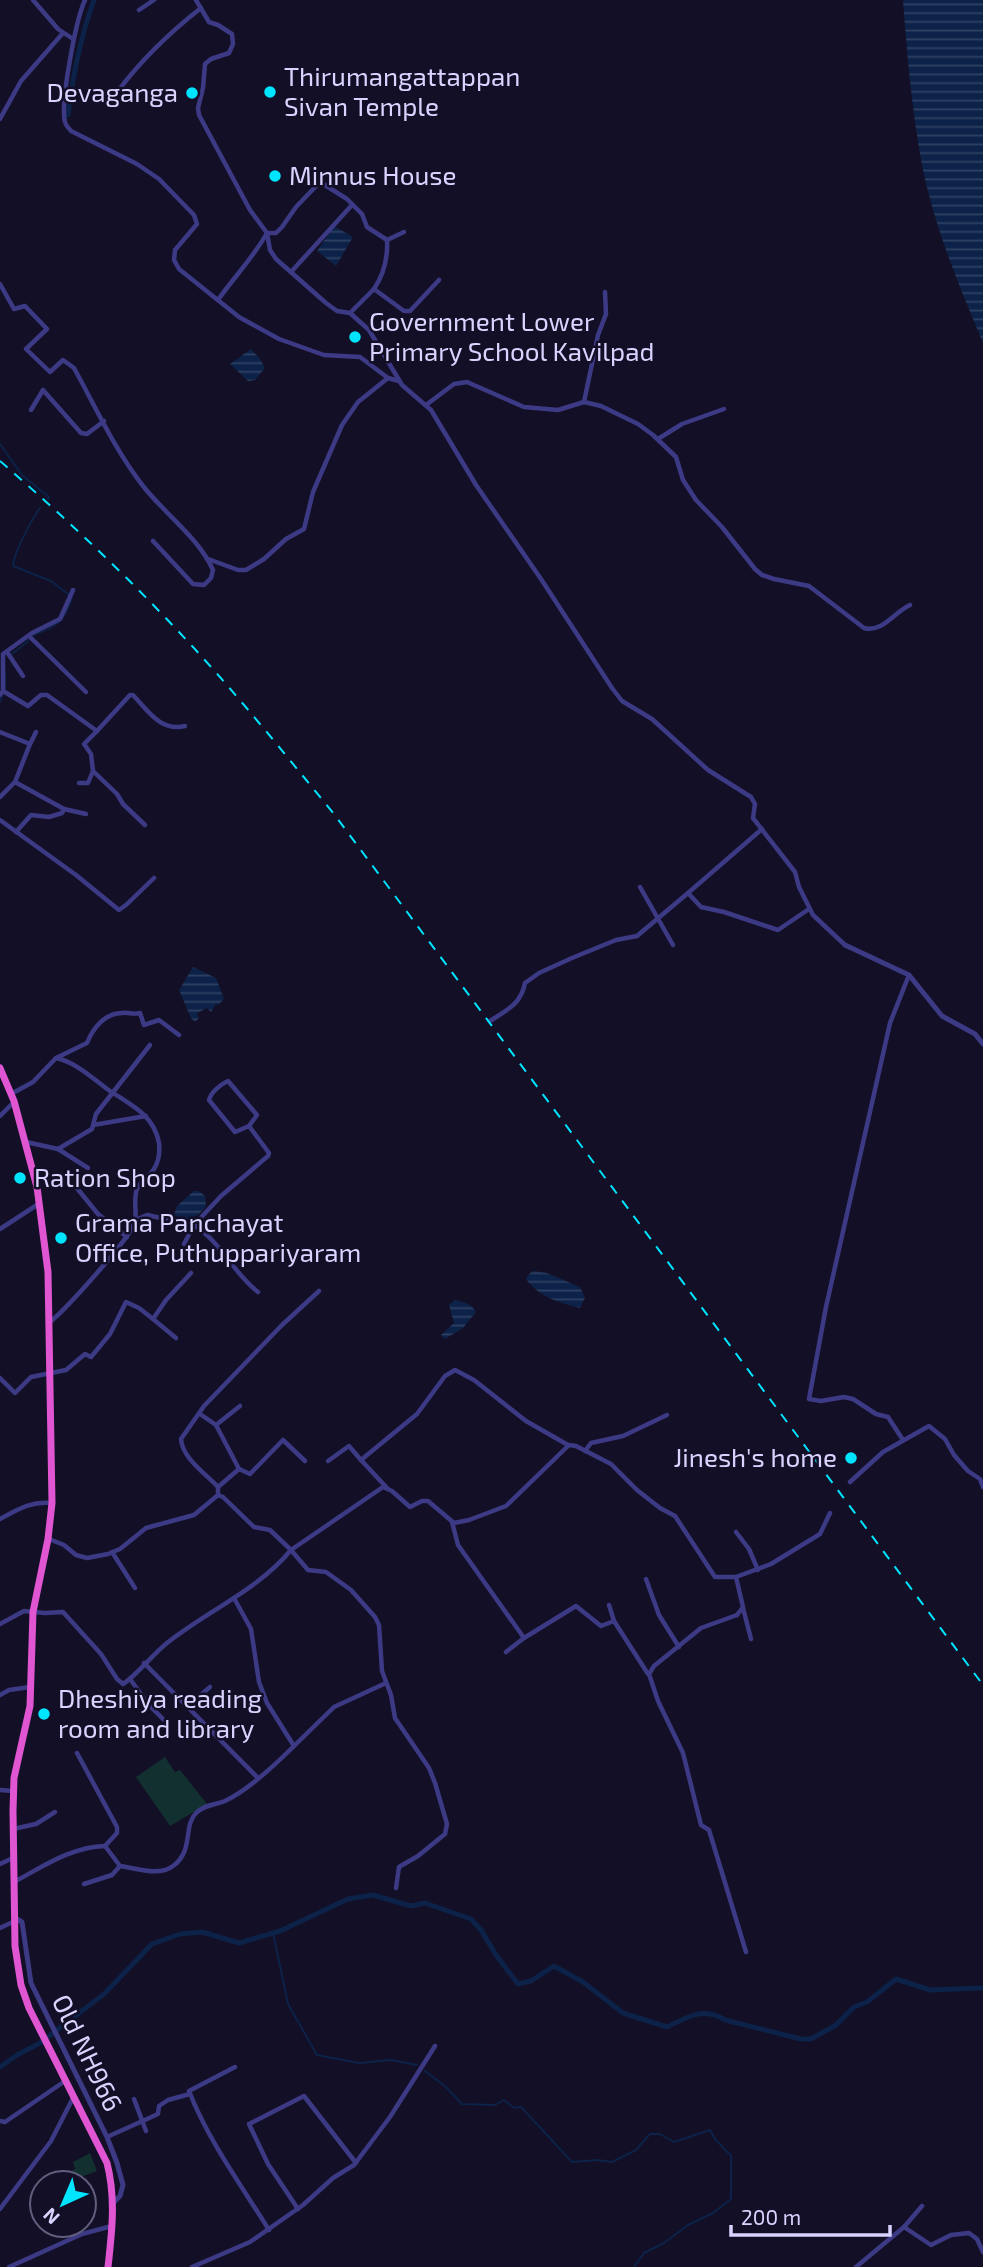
<svg xmlns="http://www.w3.org/2000/svg" width="983" height="2267" viewBox="0 0 983 2267" font-family="'Exo 2',sans-serif">
<style>
.green{fill:#12302f}
.water{fill:url(#water-rules)}
.lines{fill:none;stroke-linecap:round;stroke-linejoin:round}
.stream{stroke:#0c2248;stroke-width:2}
.canal{stroke:#0c2248;stroke-width:5}
.minor{stroke:#3d3a85;stroke-width:4.5}
.tertiary{stroke:#3d3a85;stroke-width:5}
.trunk{stroke:#e055d1;stroke-width:7}
.rail{stroke:#00e5ff;stroke-width:2;stroke-dasharray:10 9;stroke-linecap:butt}
.poi-dot{fill:#00e5ff;stroke:#130f26;stroke-width:2.5}
.labels{text-anchor:middle;stroke-width:5;stroke-linejoin:round;paint-order:stroke}
.poi-label{font-size:26px;fill:#d9d4ff;stroke:#130f26;text-anchor:start}
.street-label{font-size:26px;fill:#d9d4ff;stroke:#130f26}
</style>
<defs>
<pattern id="water-rules" width="6" height="5" patternUnits="userSpaceOnUse" patternTransform="scale(1.75)"><rect width="6" height="5" fill="#0c2248"/><path d="M0 2.5h6" fill="none" stroke="#2f4163"/></pattern>
</defs>
<rect width="100%" height="100%" fill="#130f26"/>
<g class="green">
<polygon points="165,1757 175,1772 180,1770 207,1804 170,1826 136,1777"/>
<polygon points="90,2153 97,2171 65,2183 61,2176 75,2169 73,2162"/>
</g>
<g class="water">
<path d="M903,0H983V343C959,286 934,226 922,165C912,111 907,55 903,0Z"/>
<polygon points="334,226 353,237 336,266 317,251"/>
<polygon points="251,349 260,359 265,368 255,380 248,381 230,364"/>
<polygon points="193,967 216,978 224,999 218,1005 216,1004 211,1012 207,1008 197,1013 199,1018 195,1022 191,1018 179,990"/>
<polygon points="194,1191 199,1191 205,1196 206,1207 198,1215 186,1220 174,1215 177,1206"/>
<path d="M534,1271L547,1273L580,1287L585,1298L580,1308C560,1303 539,1297 526,1279L530,1273Z"/>
<path d="M455,1300C463,1302 472,1304 476,1312L463,1328L445,1339L441,1335L454,1323L449,1305Z"/>
</g>
<g class="lines">
<g class="stream">
<polyline points="0,444 22,475 49,497 48,499"/>
<path d="M33,635C56,627 65,622 72,597L51,581L13,566C14,552 32,519 40,508"/>
<polyline points="11,655 28,641"/>
<polyline points="5,689 5,671"/>
<polyline points="0,702 3,694"/>
<polyline points="273,1933 288,2004 317,2055 359,2063 391,2060 417,2065"/>
<polyline points="425,2071 446,2087 462,2104 495,2105 504,2100 514,2108 521,2107 572,2162 598,2160 612,2162 636,2150 650,2134 660,2134 674,2142 710,2130 715,2139 731,2156 731,2199 713,2213 688,2225 664,2243 644,2253 634,2267"/>
</g>
<g class="canal">
<path d="M68,115C73,75 80,38 94,0"/>
<path d="M0,2067L17,2055L40,2043L104,1994L152,1944L180,1934L202,1932L239,1943L280,1931L348,1899L373,1895L411,1906L425,1903L471,1919L481,1930L496,1955L518,1984L531,1981L554,1966L583,1982L623,2013L667,2027C688,2017 704,2006 725,2020L801,2039H811L836,2025L854,2007L867,2002L896,1979L930,1990L983,1988"/>
</g>
<g class="minor">
<polyline points="33,0 58,29 73,39"/>
<path d="M85,0C76,19 60,103 65,122C66,126 68,127 71,131L137,164L159,179L194,215L197,224L175,250L174,260L179,269L239,317L279,339L324,355L360,357L388,378L399,381"/>
<polyline points="196,0 209,22 218,25 232,34 233,44 229,53 211,59 205,64 203,88 198,108 199,115 250,210 267,233 270,250 276,259 326,303 337,311 350,313 369,330 402,385 431,410 476,485 541,579 612,688 622,701 652,719 708,770 751,797 755,804 753,818 795,872 799,887 813,915 845,945"/>
<polyline points="139,10 154,0"/>
<path d="M118,91C142,59 169,33 201,8"/>
<polyline points="0,119 21,81 63,33"/>
<polyline points="387,240 404,232"/>
<polyline points="291,272 352,205"/>
<path d="M0,284L14,309L25,306L47,329L26,349L50,372L63,360L74,368C96,408 115,450 143,486C165,514 199,538 213,570L211,578L204,585L193,584L153,541"/>
<path d="M218,300C234,277 253,258 267,233H276L282,227L296,207L320,182L347,199L362,214L367,227L387,240C388,258 384,274 374,289L404,311H410L439,280"/>
<polyline points="350,313 374,289"/>
<polyline points="584,402 598,335 606,314 605,292"/>
<path d="M426,405L454,384L467,382L524,407L558,410L584,402L601,406L638,424L653,435L676,457L683,480L696,500L722,527L755,569L762,575L774,579L809,586L864,628C882,633 893,613 910,605"/>
<polyline points="31,410 43,390 81,433 87,434 104,421"/>
<polyline points="658,439 682,424 724,409"/>
<polyline points="208,559 238,570 246,570 264,559 286,539 304,529 313,492 342,425 358,402 388,378"/>
<polyline points="29,636 86,692"/>
<polyline points="7,652 23,676"/>
<polyline points="3,691 28,706 41,695 47,695 97,731 84,744 91,754 93,771 117,794 123,804 145,825"/>
<polyline points="0,695 3,691 3,654 32,633 60,619 73,590"/>
<path d="M97,731L130,695H133C148,711 161,732 185,726"/>
<polyline points="0,732 30,744 15,782 0,797"/>
<polyline points="30,744 36,732"/>
<polyline points="15,782 64,809 86,814"/>
<polyline points="79,783 88,783 93,771"/>
<polyline points="0,820 76,875 119,910 126,905 154,878"/>
<polyline points="16,832 31,815 49,817 62,813 64,809"/>
<polyline points="640,887 673,945"/>
<polyline points="688,893 762,829"/>
<path d="M490,1021C507,1010 521,1004 525,983L539,973L572,958L616,940L637,936L688,893L701,907L724,912L778,930L809,909"/>
<path d="M11,1094L33,1082L56,1058L87,1043C93,1028 105,1013 122,1013C129,1012 133,1015 140,1013L144,1025L159,1020L179,1035"/>
<polyline points="0,1116 14,1102"/>
<polyline points="93,1125 146,1116"/>
<polyline points="26,1142 58,1149 88,1168"/>
<polyline points="58,1149 92,1129 96,1114 150,1045"/>
<polyline points="76,1187 98,1214 127,1237"/>
<path d="M135,1220L147,1215L194,1225L221,1196L268,1156L269,1153L249,1126L257,1115L228,1081C221,1084 211,1092 209,1100L235,1132L249,1126"/>
<polyline points="0,1229 40,1203"/>
<path d="M184,1244L194,1225C221,1242 233,1273 258,1292"/>
<polyline points="153,1319 176,1338"/>
<path d="M50,1322C65,1310 132,1237 135,1221C137,1211 133,1199 137,1189C141,1180 149,1177 154,1169C159,1161 160,1152 159,1143C154,1115 131,1105 110,1091C93,1079 76,1062 56,1058"/>
<polyline points="0,1378 15,1393 31,1377 66,1370 85,1354 91,1357 110,1334 126,1302 139,1308 153,1319 166,1300 191,1273"/>
<polyline points="200,1414 216,1425 239,1469 218,1487 218,1495"/>
<polyline points="216,1425 240,1406"/>
<polyline points="903,1440 888,1417 876,1414 853,1399 844,1397 821,1401 809,1399 826,1307 890,1023 909,975"/>
<polyline points="585,1451 591,1443 623,1436 667,1415"/>
<polyline points="328,1461 349,1446 361,1460"/>
<polyline points="239,1469 250,1474 283,1440 305,1461"/>
<polyline points="850,1482 883,1452 929,1426 945,1439 954,1455 968,1471 980,1479 983,1487"/>
<path d="M218,1487C206,1474 182,1458 181,1439L204,1406L282,1325L319,1291"/>
<polyline points="387,1488 361,1460 417,1414 445,1376 455,1370 474,1380 526,1421 568,1445"/>
<path d="M0,1519C17,1510 31,1501 51,1503"/>
<polyline points="452,1522 458,1545 524,1638 506,1652"/>
<polyline points="736,1532 749,1549 758,1570"/>
<polyline points="49,1539 64,1545 76,1555 87,1558 108,1554 120,1549 146,1528 194,1515 218,1495 223,1497 254,1527 270,1530 291,1550 383,1487 392,1491 410,1507 422,1501 428,1501 454,1523 469,1520 506,1506 569,1445 576,1446 611,1464 637,1490 660,1508 675,1516 715,1577 736,1577"/>
<polyline points="112,1552 135,1588"/>
<polyline points="646,1579 659,1615 679,1647"/>
<polyline points="609,1605 614,1621 648,1674"/>
<polyline points="743,1608 751,1639"/>
<polyline points="737,1615 701,1628 654,1666 649,1674 658,1701 683,1753 701,1825 709,1830 746,1952"/>
<polyline points="737,1615 743,1607 736,1577 771,1564 820,1534 830,1513"/>
<path d="M0,1624L24,1611L45,1613L63,1612L101,1654L117,1679L123,1684C137,1675 153,1654 167,1643C207,1611 258,1590 291,1550L308,1570L326,1572L351,1590L375,1617L379,1625L382,1671L391,1695L395,1718L429,1768L435,1783L447,1824L445,1834L418,1856L399,1867L396,1888"/>
<polyline points="524,1638 576,1606 601,1626 614,1621"/>
<polyline points="144,1663 258,1778"/>
<polyline points="130,1679 149,1705 167,1723"/>
<polyline points="0,1695 9,1690 30,1687"/>
<polyline points="188,1706 210,1687"/>
<polyline points="294,1746 334,1707 386,1683"/>
<polyline points="77,1753 117,1827 117,1833 105,1846"/>
<polyline points="0,1790 13,1791"/>
<polyline points="13,1829 36,1824 55,1812"/>
<path d="M105,1846L120,1866C136,1868 159,1877 173,1866C194,1851 183,1826 196,1813C205,1804 216,1805 225,1801C248,1790 276,1764 294,1746L267,1703L259,1682L251,1629L234,1598"/>
<polyline points="0,1864 13,1858"/>
<path d="M14,1882C44,1866 71,1847 105,1846"/>
<polyline points="84,1884 112,1875 120,1866"/>
<polyline points="0,1928 15,1921"/>
<path d="M235,2067L189,2091C208,2140 241,2185 269,2230"/>
<polyline points="134,2099 146,2131"/>
<polyline points="0,2121 5,2122 65,2081"/>
<polyline points="107,2137 158,2114 159,2106 168,2100 190,2094"/>
<polyline points="0,2209 51,2141 74,2096"/>
<polyline points="298,2209 268,2164 249,2124 304,2096 356,2163"/>
<polyline points="904,2227 931,2245 951,2235 969,2233 977,2239 983,2252"/>
<polyline points="9,2267 82,2234 112,2226"/>
<polyline points="192,2267 250,2242 303,2205 333,2178 354,2165 390,2117 435,2046"/>
<polyline points="856,2267 904,2227 922,2206"/>
</g>
<g class="tertiary">
<polyline points="845,945 909,975 942,1016 975,1034 983,1044"/>
<polyline points="15,1918 22,1922 31,1983 107,2137 117,2163 123,2185 120,2196 113,2203"/>
</g>
<path class="trunk" d="M0,1068L14,1101L37,1187L48,1272L52,1503L48,1539L33,1612L30,1706L14,1778L13,1811L15,1946L21,1985L29,2008L107,2163C116,2198 112,2231 108,2267"/>
<path class="rail" d="M0,461C62,515 122,571 178,631C233,689 283,752 334,814L983,1685"/>
</g>
<g class="poi-dot">
<circle cx="270" cy="92" r="7"/>
<circle cx="192" cy="93" r="7"/>
<circle cx="275" cy="176" r="7"/>
<circle cx="355" cy="337" r="7"/>
<circle cx="20" cy="1178" r="7"/>
<circle cx="61" cy="1238" r="7"/>
<circle cx="851" cy="1458" r="7"/>
<circle cx="44" cy="1714" r="7"/>
</g>
<g class="labels">
<g class="poi-label">
<text x="284" y="86">Thirumangattappan<tspan x="284" dy="30">Sivan Temple</tspan></text>
<text x="178" y="102" text-anchor="end">Devaganga</text>
<text x="289" y="185">Minnus House</text>
<text x="369" y="331">Government Lower<tspan x="369" dy="30">Primary School Kavilpad</tspan></text>
<text x="34" y="1187">Ration Shop</text>
<text x="75" y="1232">Grama Panchayat<tspan x="75" dy="30">Office, Puthuppariyaram</tspan></text>
<text x="837" y="1467" text-anchor="end">Jinesh's home</text>
<text x="58" y="1708">Dheshiya reading<tspan x="58" dy="30">room and library</tspan></text>
</g>
<g class="street-label">
<text transform="translate(87 2053) rotate(64)" y="9">Old NH966</text>
</g>
</g>
<g transform="translate(63 2204) rotate(224)"><circle r="33" fill="#130f26" stroke="#625e7d" stroke-width="2"/>
<path d="M0-5L12 26L0 18L-12 26Z" fill="#00e5ff"/>
<text y="-10" font-size="19" font-weight="bold" text-anchor="middle" fill="#d9d4ff">N</text>
</g>
<path d="M731 2225v10h159v-10" fill="none" stroke="#d9d4ff" stroke-width="3.5"/>
<text x="741" y="2225" font-size="21" fill="#d9d4ff" stroke="#130f26" stroke-width="5" paint-order="stroke">200 m</text>
</svg>
